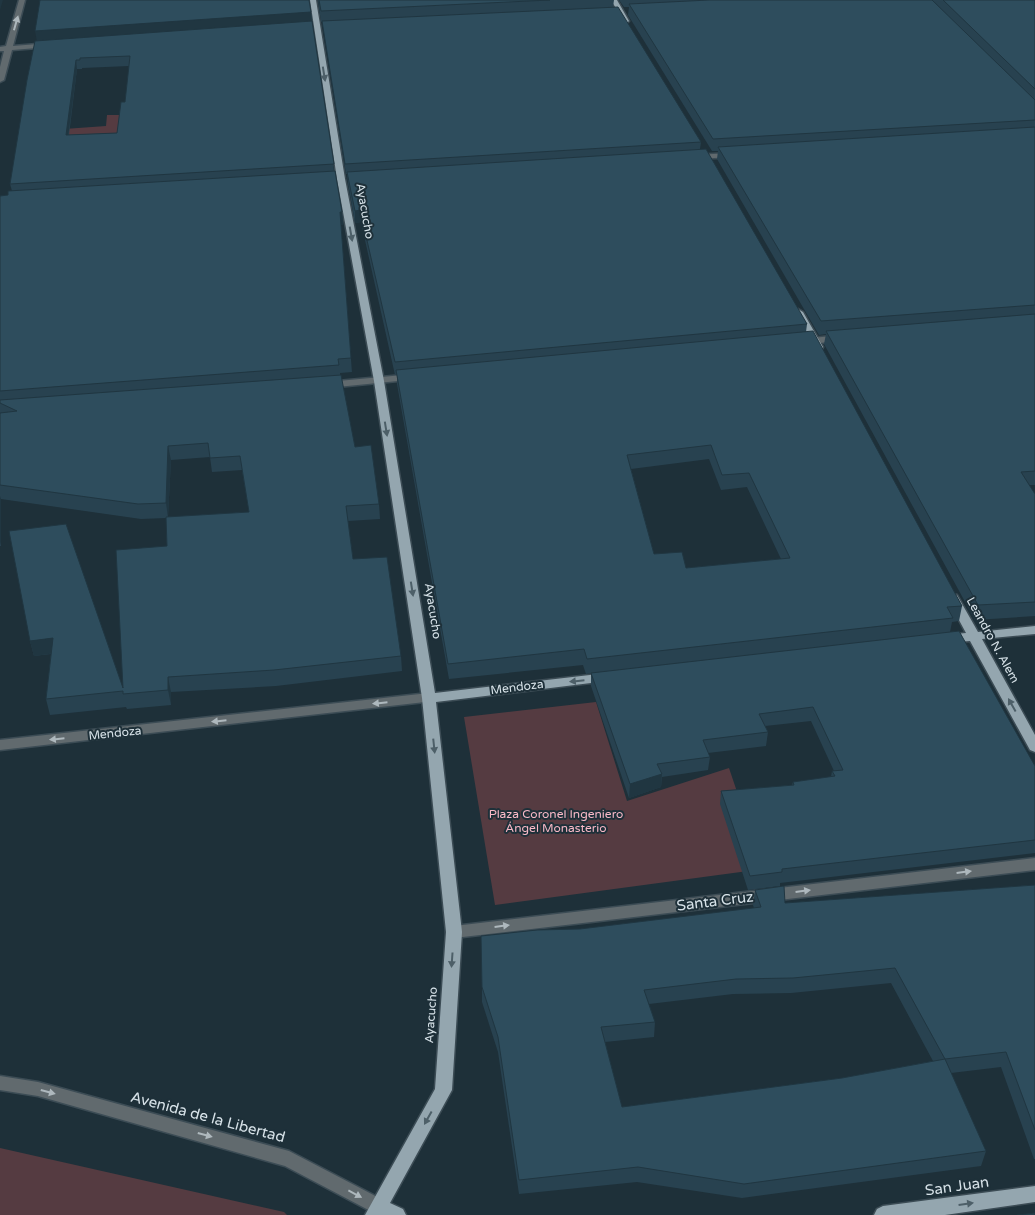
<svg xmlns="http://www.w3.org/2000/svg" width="1035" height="1215" font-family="'Varela Round',sans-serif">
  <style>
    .green { fill: #553b41 }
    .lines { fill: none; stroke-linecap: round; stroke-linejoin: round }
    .minor-casing { stroke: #3c4c55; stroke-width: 3 }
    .major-casing { stroke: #3c4c55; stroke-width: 3 }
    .minor { fill: #616a6e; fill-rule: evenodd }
    .major { fill: #94a6af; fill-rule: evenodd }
    .wall { fill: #284250; fill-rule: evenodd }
    .shaded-wall { fill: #203641 }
    .building { fill: #2e4d5d; stroke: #203641; fill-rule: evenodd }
    .oneway { fill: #aeb8bd }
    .oneway2 { fill: #4d5f68 }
    .labels { text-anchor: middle; stroke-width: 4; stroke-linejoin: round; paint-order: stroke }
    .street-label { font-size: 12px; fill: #d7e2e8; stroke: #1e3039 }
    .park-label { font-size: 12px; fill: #f9b9c7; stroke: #1e3039 }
    .near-street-label { font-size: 15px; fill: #d7e2e8; stroke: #1e3039 }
  </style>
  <rect width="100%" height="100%" fill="#1e3039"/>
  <g class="green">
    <path d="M 107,115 L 123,115 L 119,143 L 62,146 L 64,129 L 106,126 Z"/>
    <path d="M 596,702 L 627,801 L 729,768 L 763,869 L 495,905 L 464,717 Z"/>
    <path d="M 0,1148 L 284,1212 L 287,1215 L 0,1215 Z"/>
  </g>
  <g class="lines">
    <defs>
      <g id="minor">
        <path d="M 19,0 L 25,0 L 13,46 L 50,43 L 54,45 L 50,47 L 12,50 L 4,80 L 0,82 L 0,67 L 4,51 L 0,51 L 0,47 L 6,46 Z"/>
        <path d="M 733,153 L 737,155 L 736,157 L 693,159 L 689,157 L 693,155 Z"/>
        <path d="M 842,335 L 846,336 L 846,340 L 802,345 L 797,342 L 802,339 Z"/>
        <path d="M 414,374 L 419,377 L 418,379 L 327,388 L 322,385 L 327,382 Z"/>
        <path d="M 429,693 L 434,695 L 436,698 L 434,701 L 0,750 L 0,740 Z"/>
        <path d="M 1035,858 L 1035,870 L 454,938 L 448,936 L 446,932 L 448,928 L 454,926 Z"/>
        <path d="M 0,1076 L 38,1082 L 289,1151 L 385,1201 L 388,1207 L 385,1213 L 378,1215 L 285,1166 L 38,1096 L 0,1090 Z"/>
      </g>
      <g id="major">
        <path d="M 310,0 L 316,0 L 345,179 L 384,381 L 435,693 L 607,673 L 612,674 L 614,677 L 612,680 L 607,681 L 436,702 L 462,932 L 452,1090 L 390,1203 L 403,1209 L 406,1215 L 365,1215 L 435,1089 L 446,932 L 422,698 L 374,381 L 337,179 Z"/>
        <path d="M 611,0 L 617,0 L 629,21 L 628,22 L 624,22 Z"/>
        <path d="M 798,309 L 803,312 L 823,347 L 822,349 L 814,349 L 813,347 L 793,312 Z"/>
        <path d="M 953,594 L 957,595 L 978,632 L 1035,626 L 1035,634 L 982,639 L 1035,735 L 1035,752 L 1030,750 L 970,641 L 945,643 L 939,639 L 945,635 L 966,633 L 947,598 Z"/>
        <path d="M 1035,1186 L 1035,1202 L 945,1215 L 874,1215 L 877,1209 L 883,1206 Z"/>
      </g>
    </defs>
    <use href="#minor" class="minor-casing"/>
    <use href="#major" class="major-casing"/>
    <use href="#minor" class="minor"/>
    <use href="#major" class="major"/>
  </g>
  <g class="wall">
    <path d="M 318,0 L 614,0 L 613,7 L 701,142 L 700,149 L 807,324 L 806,332 L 962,606 L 959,621 L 952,622 L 950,632 L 1035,766 L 1035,853 L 780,883 L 780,886 L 748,890 L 720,804 L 721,791 L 792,785 L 793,782 L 831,777 L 832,771 L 834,771 L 811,721 L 765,726 L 768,732 L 766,746 L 708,753 L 710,757 L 708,770 L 662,777 L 661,787 L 629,798 L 591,686 L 591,673 L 586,674 L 583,665 L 449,679 L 397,384 L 397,374 L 395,375 L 361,222 L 355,223 L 348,183 L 347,174 L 346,174 L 322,22 L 321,22 ZM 709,459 L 721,490 L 747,487 L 781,559 L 686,568 L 654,554 L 631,469 Z"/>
    <path d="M 619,0 L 1035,0 L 1035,485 L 1029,485 L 1035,494 L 1035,616 L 975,620 L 824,344 L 826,334 L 819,335 L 717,159 L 718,151 L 712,151 L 628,15 L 629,7 L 624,7 Z"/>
    <path d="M 311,12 L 334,171 L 342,212 L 343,225 L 341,225 L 352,372 L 340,373 L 340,375 L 355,447 L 379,504 L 380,519 L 348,521 L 353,559 L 401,656 L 402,671 L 276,686 L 171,692 L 171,705 L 127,709 L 126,707 L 50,715 L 46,699 L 51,654 L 34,656 L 30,641 L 123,688 L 167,546 L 166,518 L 141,519 L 1,499 L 1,546 L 0,546 L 0,196 L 8,195 L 12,191 L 10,184 L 35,41 ZM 129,66 L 125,102 L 117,133 L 69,135 L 77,69 L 82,69 L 82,68 ZM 210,457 L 212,472 L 242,470 L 249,512 L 168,517 L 171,460 Z"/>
    <path d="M 1035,885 L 1035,1159 L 1034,1159 L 1001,1067 L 951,1073 L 986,1151 L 981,1166 L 742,1198 L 637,1182 L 519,1194 L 498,1052 L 482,1002 L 482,987 L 580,929 L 754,908 L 753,905 L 755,890 L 785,903 ZM 891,983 L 933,1061 L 842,1078 L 622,1107 L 605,1042 L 654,1037 L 655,1022 L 649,1004 L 733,994 L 791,993 Z"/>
  </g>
  <g class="shaded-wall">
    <path d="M 0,0 L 3,0 L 0,10 Z"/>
    <path d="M 311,12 L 312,23 L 37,42 L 35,31 Z"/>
    <path d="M 76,60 L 77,69 L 67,145 L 66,135 Z"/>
    <path d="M 360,210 L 361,222 L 355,223 L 355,211 Z"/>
    <path d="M 340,212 L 342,212 L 343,225 L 341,225 L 352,372 Z"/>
    <path d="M 168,446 L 171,460 L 168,518 L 166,503 Z"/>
    <path d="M 0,496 L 1,499 L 1,546 L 0,542 Z"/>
    <path d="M 53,638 L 56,653 L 34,656 L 30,641 Z"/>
    <path d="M 168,677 L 171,692 L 171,705 L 168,690 Z"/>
    <path d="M 662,774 L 661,787 L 629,798 L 630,784 Z"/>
  </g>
  <g class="building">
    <path d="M 40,0 L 309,0 L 311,12 L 35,31 Z"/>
    <path d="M 319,0 L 550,0 L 321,11 Z"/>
    <path d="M 709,0 L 932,0 L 1035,100 L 1035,120 L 713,139 L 629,4 Z"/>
    <path d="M 943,0 L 1035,0 L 1035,89 Z"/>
    <path d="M 618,7 L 701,142 L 345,164 L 322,21 Z"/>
    <path d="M 312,21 L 334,164 L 10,184 L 27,80 L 35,41 ZM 130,56 L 125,102 L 121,102 L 117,133 L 66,135 L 76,60 L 80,60 L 80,58 Z"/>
    <path d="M 1035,127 L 1035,305 L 821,321 L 718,147 Z"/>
    <path d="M 706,149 L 807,324 L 395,362 L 360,210 L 355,211 L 347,172 Z"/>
    <path d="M 335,171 L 342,212 L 340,212 L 351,358 L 338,359 L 339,365 L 0,391 L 0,196 L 8,195 L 8,191 Z"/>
    <path d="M 1035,314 L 1035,471 L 1021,472 L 1035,494 L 1035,602 L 978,605 L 826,331 Z"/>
    <path d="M 813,331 L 962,606 L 947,607 L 953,618 L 587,659 L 584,649 L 448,664 L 396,370 ZM 711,445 L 722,475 L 749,473 L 790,558 L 686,568 L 682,552 L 654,554 L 627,455 Z"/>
    <path d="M 341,375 L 355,447 L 371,445 L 379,504 L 346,506 L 353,559 L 387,557 L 401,656 L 274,670 L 168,677 L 168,690 L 123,694 L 123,691 L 46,699 L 53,638 L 30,641 L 9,531 L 66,524 L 123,688 L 116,550 L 167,546 L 166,517 L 249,512 L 240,456 L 210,458 L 208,443 L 168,446 L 166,503 L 138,504 L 0,485 L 0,413 L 17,411 L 0,403 L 0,400 Z"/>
    <path d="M 959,631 L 1035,766 L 1035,840 L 782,869 L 782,872 L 750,876 L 721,791 L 794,785 L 793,782 L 835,776 L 832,771 L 843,770 L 813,707 L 759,714 L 768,732 L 703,740 L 710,757 L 657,764 L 662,774 L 630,784 L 591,673 Z"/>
    <path d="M 1035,885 L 1035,1130 L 1006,1052 L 945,1059 L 986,1151 L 744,1184 L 638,1167 L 519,1180 L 498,1037 L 482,987 L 481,936 L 537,930 L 580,929 L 761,907 L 755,890 L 784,886 L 785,903 ZM 895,968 L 945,1059 L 842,1078 L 622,1107 L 601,1027 L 655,1022 L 644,990 L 736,979 L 793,978 Z"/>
    <path d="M 1035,1213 L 1035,1215 L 1017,1215 Z"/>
  </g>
  <defs><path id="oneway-solid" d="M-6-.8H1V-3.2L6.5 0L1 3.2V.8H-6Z" transform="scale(1.25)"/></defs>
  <g class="oneway">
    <use href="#oneway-solid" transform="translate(16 23) rotate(-74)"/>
    <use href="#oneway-solid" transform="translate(380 703) rotate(174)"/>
    <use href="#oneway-solid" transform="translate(219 721) rotate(174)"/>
    <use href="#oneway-solid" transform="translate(57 739) rotate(174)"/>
    <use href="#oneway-solid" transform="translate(964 872) rotate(-7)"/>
    <use href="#oneway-solid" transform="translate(803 891) rotate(-7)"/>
    <use href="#oneway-solid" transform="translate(502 926) rotate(-7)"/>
    <use href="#oneway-solid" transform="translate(48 1092) rotate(15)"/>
    <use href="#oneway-solid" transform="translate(205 1135) rotate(15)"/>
    <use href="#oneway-solid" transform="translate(355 1194) rotate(28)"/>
  </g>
  <g class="oneway2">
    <use href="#oneway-solid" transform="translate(324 74) rotate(81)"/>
    <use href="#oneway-solid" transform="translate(351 234) rotate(80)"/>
    <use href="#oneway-solid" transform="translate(386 429) rotate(81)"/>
    <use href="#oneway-solid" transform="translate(412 589) rotate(81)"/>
    <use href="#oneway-solid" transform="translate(577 681) rotate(174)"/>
    <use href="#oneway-solid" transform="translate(1012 705) rotate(-119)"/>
    <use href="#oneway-solid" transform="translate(434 746) rotate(84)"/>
    <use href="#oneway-solid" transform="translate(452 960) rotate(94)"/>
    <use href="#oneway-solid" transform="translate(428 1118) rotate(119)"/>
    <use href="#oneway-solid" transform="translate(966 1204) rotate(-8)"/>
  </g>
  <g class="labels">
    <g class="street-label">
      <text transform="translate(365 211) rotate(80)" y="4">Ayacucho</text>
      <text transform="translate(433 611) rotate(81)" y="4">Ayacucho</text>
      <text transform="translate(993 640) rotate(61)" y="4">Leandro N. Alem</text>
      <text transform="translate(517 687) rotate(-7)" y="4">Mendoza</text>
      <text transform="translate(115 733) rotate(-6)" y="4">Mendoza</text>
      <text transform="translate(431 1015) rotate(-86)" y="4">Ayacucho</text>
    </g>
    <g class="park-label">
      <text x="556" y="818">Plaza Coronel Ingeniero<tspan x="556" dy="14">Ángel Monasterio</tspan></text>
    </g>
    <g class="near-street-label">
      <text transform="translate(715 901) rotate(-7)" y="5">Santa Cruz</text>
      <text transform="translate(208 1117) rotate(15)" y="5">Avenida de la Libertad</text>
      <text transform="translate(957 1186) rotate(-8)" y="5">San Juan</text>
    </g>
  </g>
</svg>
